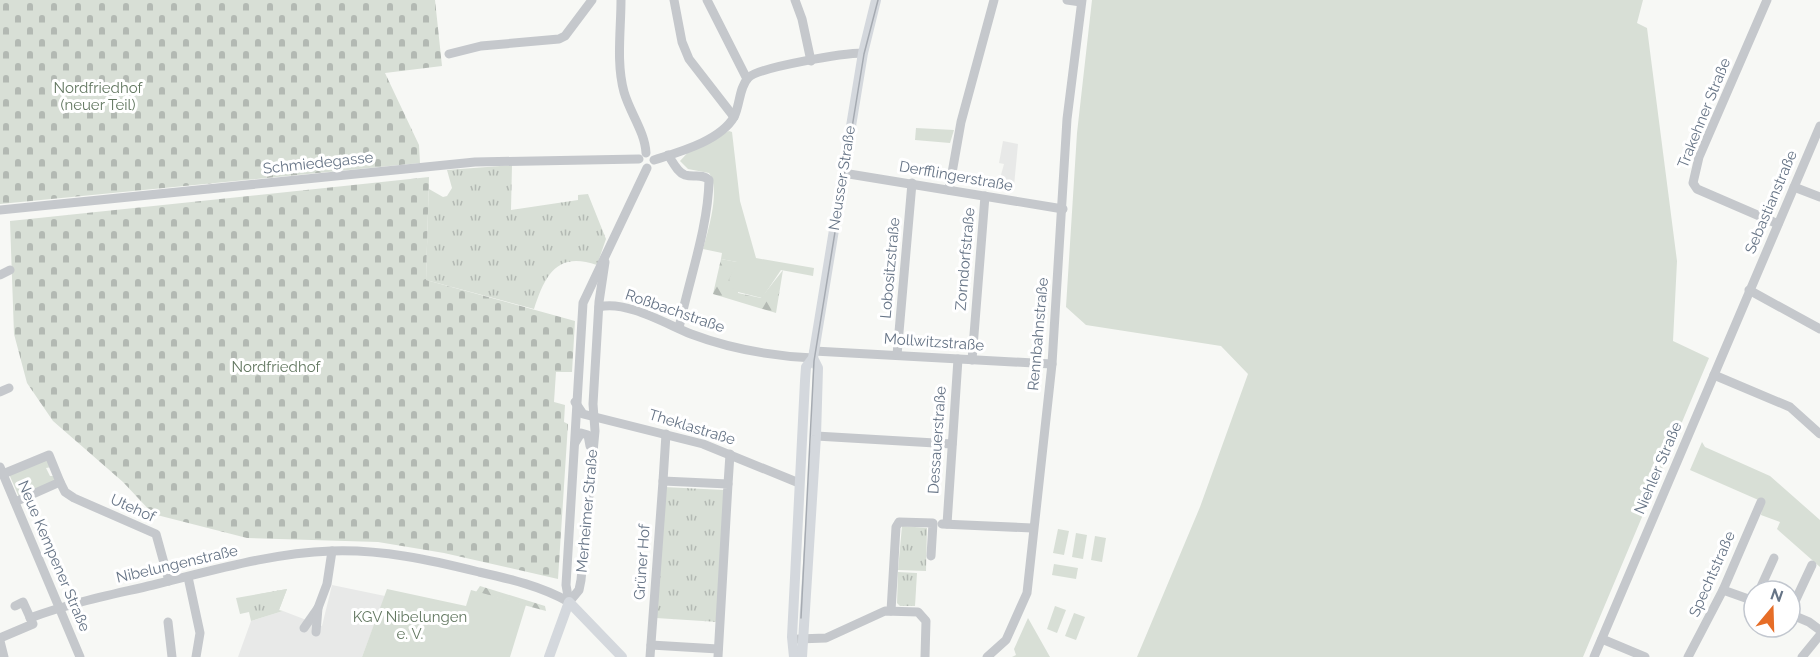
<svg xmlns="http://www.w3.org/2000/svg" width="1820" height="657" font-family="Raleway,sans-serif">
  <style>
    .built { fill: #e8e9e8 }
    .grass { fill: url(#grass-tufts) }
    .forest { fill: url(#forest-firs) }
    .cemetery { fill: url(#cemetery-stones) }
    .green { fill: #d8dfd6 }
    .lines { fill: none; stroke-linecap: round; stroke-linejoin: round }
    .minor { stroke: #c5c8cc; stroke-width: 9 }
    .major { stroke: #d4d8dd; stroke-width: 10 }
    .tram { stroke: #a5aab1; stroke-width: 1.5 }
    .labels { text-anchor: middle; stroke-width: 6; stroke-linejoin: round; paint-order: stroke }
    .park-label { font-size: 15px; fill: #637861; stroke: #fff }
    .street-label { font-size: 15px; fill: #667486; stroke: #fff }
  </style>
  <defs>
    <pattern id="grass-tufts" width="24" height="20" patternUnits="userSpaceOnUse" patternTransform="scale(1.5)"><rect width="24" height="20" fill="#d8dfd6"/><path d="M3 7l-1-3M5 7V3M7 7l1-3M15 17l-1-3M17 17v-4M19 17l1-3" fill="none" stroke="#b3b9b3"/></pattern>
    <pattern id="forest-firs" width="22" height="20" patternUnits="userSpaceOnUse" patternTransform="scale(1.5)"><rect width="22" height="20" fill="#d8dfd6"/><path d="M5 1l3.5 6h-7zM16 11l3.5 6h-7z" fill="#b3b9b3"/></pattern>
    <pattern id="cemetery-stones" width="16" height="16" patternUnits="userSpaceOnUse" patternTransform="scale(1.5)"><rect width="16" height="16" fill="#d8dfd6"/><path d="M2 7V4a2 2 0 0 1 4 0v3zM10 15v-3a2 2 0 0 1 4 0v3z" fill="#b3b9b3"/></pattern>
  </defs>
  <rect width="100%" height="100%" fill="#f7f8f5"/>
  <g class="built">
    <path d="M 1003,141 L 1018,144 L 1014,186 L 999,182 L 1004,164 L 999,163 Z"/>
    <path d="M 332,585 L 385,596 L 362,657 L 238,657 L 251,621 L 283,611 L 322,626 Z"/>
  </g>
  <g class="grass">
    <path d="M 512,165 L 511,210 L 578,200 L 578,195 L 588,194 L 606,239 L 597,265 C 557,251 545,275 534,309 L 426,280 L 429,177 L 429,189 L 443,197 L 447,196 L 452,188 L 447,170 Z"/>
    <path d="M 664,487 L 724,490 L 718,622 L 656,618 Z"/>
    <path d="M 902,526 L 927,528 L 926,571 L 898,570 Z"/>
    <path d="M 898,572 L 917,573 L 915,606 L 900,606 L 897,603 Z"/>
    <path d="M 287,589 L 279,610 L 283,611 L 251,621 L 249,612 L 240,614 L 236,598 Z"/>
  </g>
  <g class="forest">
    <path d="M 721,259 L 737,262 L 738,293 L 761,298 L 783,270 L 776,313 L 713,294 Z"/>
    <path d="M 480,586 L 545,606 L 546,611 L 476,592 Z"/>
  </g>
  <g class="cemetery">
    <path d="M 0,0 L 435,0 L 442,66 L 385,73 L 419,145 L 420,163 L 0,204 Z"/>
    <path d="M 429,177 L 426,280 L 575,321 L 572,372 L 556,372 L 554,402 L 565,405 L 564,422 L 568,424 L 558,579 L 444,553 L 378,542 L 247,538 L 153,514 L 123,482 L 53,421 L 27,383 L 14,334 L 10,221 Z"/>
  </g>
  <g class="green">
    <path d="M 1092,0 L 1643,0 L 1637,23 L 1647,28 L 1677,261 L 1673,341 L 1709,358 L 1583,657 L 1137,657 L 1200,507 L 1248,374 L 1221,346 L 1086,325 L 1066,307 L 1077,133 Z"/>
    <path d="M 916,128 L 954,130 L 950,143 L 915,140 Z"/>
    <path d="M 729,131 L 732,132 L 740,201 L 756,258 L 814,268 L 813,276 L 781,270 L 762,298 L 734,291 L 729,279 L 737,262 L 721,259 L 722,253 L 703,249 C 708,231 721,189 709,173 L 688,169 L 680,161 L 692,148 Z"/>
    <path d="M 1702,442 L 1705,447 L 1770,476 L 1820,520 L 1820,567 L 1777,529 L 1780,522 L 1761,515 L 1763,502 L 1690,470 Z"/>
    <path d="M 42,461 L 47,461 L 52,467 L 46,468 L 50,476 L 53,476 L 56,480 L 19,497 L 9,474 Z"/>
    <path d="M 1058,529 L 1069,531 L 1064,555 L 1053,553 Z"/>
    <path d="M 1076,533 L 1087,535 L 1083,559 L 1072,557 Z"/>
    <path d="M 1095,536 L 1106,538 L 1102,562 L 1091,560 Z"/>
    <path d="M 1054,564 L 1078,568 L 1076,579 L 1052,575 Z"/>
    <path d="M 287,589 L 279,610 L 263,601 L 260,594 Z"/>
    <path d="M 387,589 L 466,606 L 471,590 L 526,605 L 510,657 L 362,657 Z"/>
    <path d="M 1055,606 L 1066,610 L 1057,633 L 1047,629 Z"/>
    <path d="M 1074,613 L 1085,617 L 1076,640 L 1065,636 Z"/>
    <path d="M 1028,618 L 1050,657 L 1012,657 L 1016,655 L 1014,649 Z"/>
  </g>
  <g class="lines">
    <g class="minor">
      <path d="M 621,0 C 621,30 616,63 624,92 C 630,113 645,132 646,153"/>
      <path d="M 674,0 L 682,42 L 689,59 L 734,117"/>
      <path d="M 707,0 L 747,79"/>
      <path d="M 795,0 L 802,19 L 811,61"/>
      <path d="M 1067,0 L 1081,2"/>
      <path d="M 1767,0 L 1699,157 L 1693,183 L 1697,189 L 1778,224"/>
      <path d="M 449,54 L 481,46 L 559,39 L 565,36 L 592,0"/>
      <path d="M 668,155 C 673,162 677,172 685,175 C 694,178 702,173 709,180 C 708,229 689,279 679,328"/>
      <path d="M 654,160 C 679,152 720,141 734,117 C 740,105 739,88 748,78 C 758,67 845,53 863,53"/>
      <path d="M 843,173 L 1063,209"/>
      <path d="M 1794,187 L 1820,197"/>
      <path d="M 949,190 L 961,122 L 994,0"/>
      <path d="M 0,210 L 475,162 L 639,159"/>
      <path d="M 0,275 L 10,270"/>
      <path d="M 1749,290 L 1820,329"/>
      <path d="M 599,307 C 626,300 666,324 691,334 C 728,348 773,356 813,358"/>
      <path d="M 814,351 L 1052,364"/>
      <path d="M 897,355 L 912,183"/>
      <path d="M 972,360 L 985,196"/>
      <path d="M 1714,375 L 1790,407 L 1820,434"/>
      <path d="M 0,392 L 9,388"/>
      <path d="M 575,402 L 583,414 L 703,444 L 799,483"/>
      <path d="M 816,436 L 952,444"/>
      <path d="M 575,443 L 581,433 L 588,435 L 590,446"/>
      <path d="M 0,467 L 80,657"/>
      <path d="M 3,474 L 49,455 L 60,482 L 15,502"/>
      <path d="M 663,481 L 666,434"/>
      <path d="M 60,482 L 65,492 L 74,498 L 156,534 L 169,581"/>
      <path d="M 728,484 L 730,454"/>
      <path d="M 942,524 L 1032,528"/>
      <path d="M 947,524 L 958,359"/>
      <path d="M 188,577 L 200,633 L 196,657"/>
      <path d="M 1723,590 L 1754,601"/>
      <path d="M 1759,591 L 1774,558"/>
      <path d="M 569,602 L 566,585 L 583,303 L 647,168"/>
      <path d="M 569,602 L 579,590 L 581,580 L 595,431 L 593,404 L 599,302 L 605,262"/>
      <path d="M 891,611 L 896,527 L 899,522 L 933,523 L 931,556"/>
      <path d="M 1790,612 L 1812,565"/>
      <path d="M 1790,614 L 1809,622 L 1820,630"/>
      <path d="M 30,618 C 70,603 111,595 153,585 C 211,571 271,553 331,551 C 380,549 431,560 479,572 C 510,579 541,586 569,602"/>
      <path d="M 168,622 L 172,657"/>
      <path d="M 304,628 L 318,608"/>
      <path d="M 316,632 L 318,608 L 327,584 L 332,551"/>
      <path d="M 0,638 L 33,624 L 23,602 L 15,606"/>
      <path d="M 798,639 L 826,638 L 885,611 L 918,612 L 926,621 L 925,657"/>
      <path d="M 1602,639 L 1645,657"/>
      <path d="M 0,641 L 4,657"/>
      <path d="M 651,645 L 718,649"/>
      <path d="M 650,657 L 663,481 L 728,484 L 718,657"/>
      <path d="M 987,657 L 1006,640 L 1027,593 L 1052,364 L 1067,119 L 1082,0"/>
      <path d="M 1594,657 L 1820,126"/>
      <path d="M 1688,657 L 1723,590 L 1761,502"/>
      <path d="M 1802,657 L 1820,635"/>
    </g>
    <g class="major">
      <path d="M 549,657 L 569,602 L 622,657"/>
      <path d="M 794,657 L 792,637 L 805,381 L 806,367 L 813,358 L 863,53 L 876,0"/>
      <path d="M 802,657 L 816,436 L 818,368 L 813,358"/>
    </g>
    <path class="tram" d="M 801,618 L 814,361 L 864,54 L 878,0"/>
  </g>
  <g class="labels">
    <g class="park-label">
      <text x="98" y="93">Nordfriedhof<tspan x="98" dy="17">(neuer Teil)</tspan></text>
      <text x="276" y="372">Nordfriedhof</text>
      <text x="410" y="622">KGV Nibelungen<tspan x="410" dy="17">e. V.</tspan></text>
    </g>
    <g class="street-label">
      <text transform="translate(1704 113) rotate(-68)" y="5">Trakehner Straße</text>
      <text transform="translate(318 163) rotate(-6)" y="5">Schmiedegasse</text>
      <text transform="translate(956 176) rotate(10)" y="5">Derfflingerstraße</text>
      <text transform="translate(842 178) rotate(-81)" y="5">Neusser Straße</text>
      <text transform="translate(1771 202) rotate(-67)" y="5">Sebastianstraße</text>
      <text transform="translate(965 259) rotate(-85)" y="5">Zorndorfstraße</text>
      <text transform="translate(890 268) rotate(-85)" y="5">Lobositzstraße</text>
      <text transform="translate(675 311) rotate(19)" y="5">Roßbachstraße</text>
      <text transform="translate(1038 334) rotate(-85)" y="5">Rennbahnstraße</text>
      <text transform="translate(934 342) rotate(4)" y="5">Mollwitzstraße</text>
      <text transform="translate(692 427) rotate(17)" y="5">Theklastraße</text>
      <text transform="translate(937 440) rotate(-86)" y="5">Dessauerstraße</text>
      <text transform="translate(1658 468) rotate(-67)" y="5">Niehler Straße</text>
      <text transform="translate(133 508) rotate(24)" y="5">Utehof</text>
      <text transform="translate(587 511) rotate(-85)" y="5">Merheimer Straße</text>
      <text transform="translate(54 556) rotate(67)" y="5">Neue Kempener Straße</text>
      <text transform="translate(642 562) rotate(-86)" y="5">Grüner Hof</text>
      <text transform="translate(177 564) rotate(-13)" y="5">Nibelungenstraße</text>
      <text transform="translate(1712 574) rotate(-66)" y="5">Spechtstraße</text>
    </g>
  </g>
  <g transform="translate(1772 609) rotate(19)"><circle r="28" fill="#ffffff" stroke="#c2c7cf" stroke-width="1.5"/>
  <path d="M0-4.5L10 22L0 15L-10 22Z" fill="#e66d27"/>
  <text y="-9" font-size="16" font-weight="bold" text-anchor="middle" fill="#667486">N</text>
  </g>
</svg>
